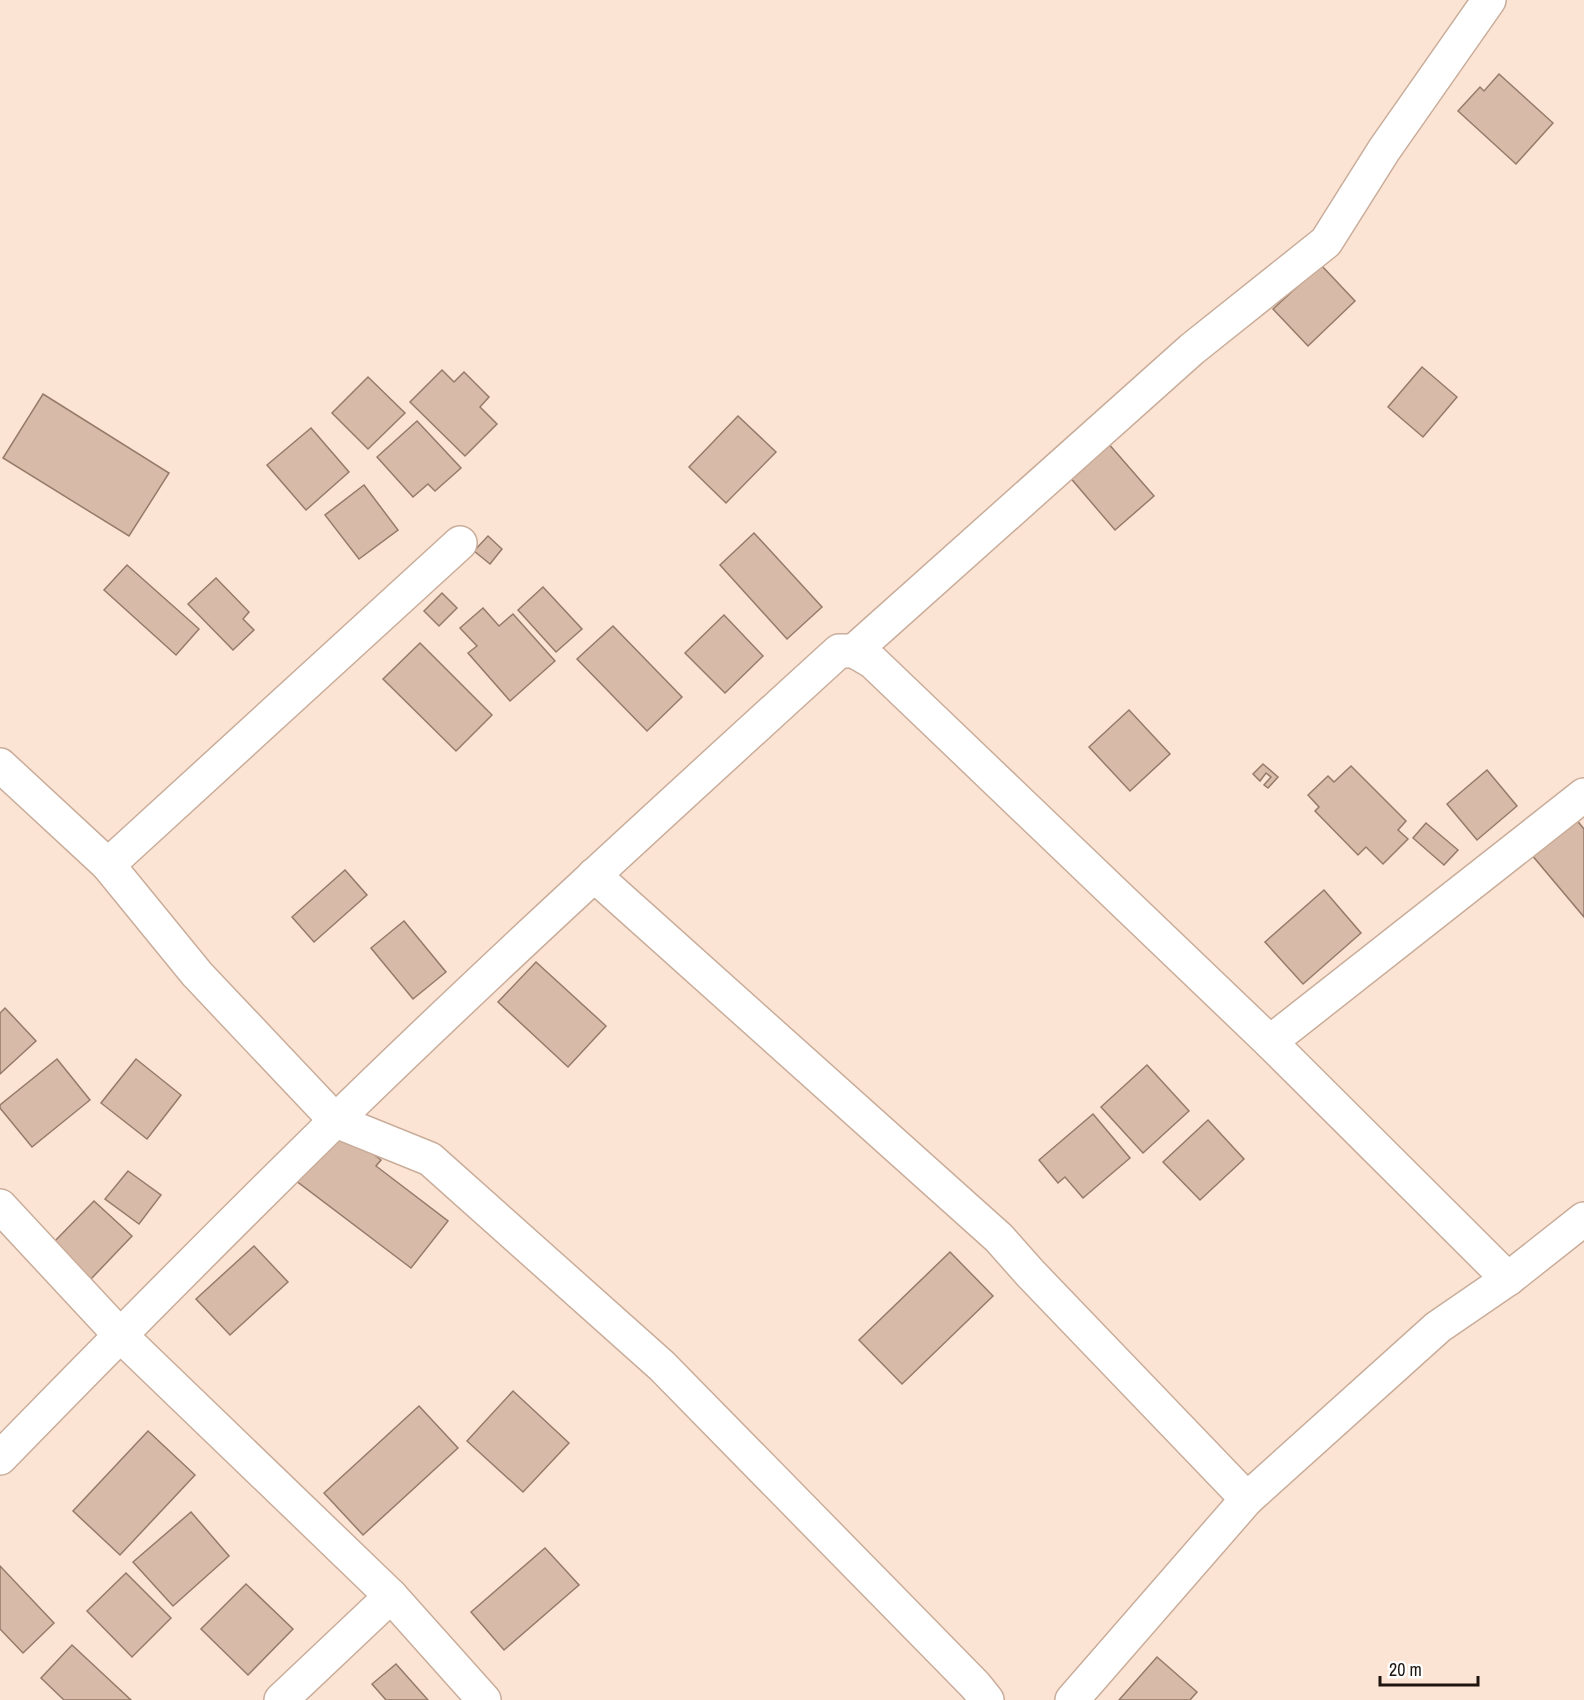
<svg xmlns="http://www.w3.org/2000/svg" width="1584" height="1700" font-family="'Archivo Narrow',sans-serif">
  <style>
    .building { fill: #d7bba8; stroke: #967b6a; stroke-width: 1.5 }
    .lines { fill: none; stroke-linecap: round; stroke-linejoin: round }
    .minor-casing { stroke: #c9ad9a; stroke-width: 36 }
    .minor { stroke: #fff; stroke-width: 33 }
  </style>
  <rect width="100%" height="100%" fill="#fce4d5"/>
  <g class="building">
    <path d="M 1499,74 L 1553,123 L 1516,164 L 1458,111 L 1480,87 L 1484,91 Z"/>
    <path d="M 1321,265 L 1355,301 L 1308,346 L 1273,309 Z"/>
    <path d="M 1422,367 L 1457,397 L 1423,437 L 1388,407 Z"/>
    <path d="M 442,370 L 454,382 L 464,372 L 489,397 L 480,407 L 497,424 L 465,456 L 410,402 Z"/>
    <path d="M 368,377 L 405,413 L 368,449 L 332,413 Z"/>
    <path d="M 43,394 L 169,473 L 129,536 L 3,458 Z"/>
    <path d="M 738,416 L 776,452 L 726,503 L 689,467 Z"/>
    <path d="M 417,421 L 461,468 L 435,491 L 428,484 L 413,497 L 377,457 Z"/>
    <path d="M 311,428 L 349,472 L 306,510 L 267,465 Z"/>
    <path d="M 1107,442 L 1154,496 L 1115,530 L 1068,475 Z"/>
    <path d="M 364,485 L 398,530 L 359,559 L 325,515 Z"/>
    <path d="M 754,533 L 822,607 L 787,639 L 720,565 Z"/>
    <path d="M 488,536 L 502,549 L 490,564 L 474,551 Z"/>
    <path d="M 127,565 L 199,629 L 176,655 L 104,590 Z"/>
    <path d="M 216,578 L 249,612 L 243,619 L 254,630 L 233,650 L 188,604 Z"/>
    <path d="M 543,587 L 582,629 L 556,652 L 518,610 Z"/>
    <path d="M 442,593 L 457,608 L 439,626 L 424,611 Z"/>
    <path d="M 483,608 L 499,626 L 513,614 L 555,661 L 510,701 L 468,653 L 477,646 L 460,628 Z"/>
    <path d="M 724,615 L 763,656 L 725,693 L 685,653 Z"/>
    <path d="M 613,626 L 682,697 L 647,731 L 577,659 Z"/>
    <path d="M 420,643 L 492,715 L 456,751 L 383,679 Z"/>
    <path d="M 1129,710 L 1170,754 L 1130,791 L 1089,747 Z"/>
    <path d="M 1263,764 L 1278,777 L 1268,788 L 1264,785 L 1271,777 L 1266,773 L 1260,781 L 1253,774 Z"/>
    <path d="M 1351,766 L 1406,821 L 1398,830 L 1408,839 L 1383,864 L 1366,847 L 1358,855 L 1315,811 L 1319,807 L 1308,795 L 1328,776 L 1334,782 Z"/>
    <path d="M 1487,770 L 1517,806 L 1477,840 L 1447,804 Z"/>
    <path d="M 1575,818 L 1584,829 L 1584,917 L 1531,854 Z"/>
    <path d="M 1426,823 L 1458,850 L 1444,865 L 1413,838 Z"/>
    <path d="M 345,870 L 367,895 L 314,942 L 292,917 Z"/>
    <path d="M 1324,890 L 1361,933 L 1303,984 L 1265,942 Z"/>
    <path d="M 404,921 L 446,972 L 413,999 L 371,948 Z"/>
    <path d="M 536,962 L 606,1026 L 568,1067 L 498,1002 Z"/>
    <path d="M 5,1008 L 36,1041 L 0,1074 L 0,1013 Z"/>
    <path d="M 57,1059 L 90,1100 L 32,1147 L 0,1108 L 0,1105 Z"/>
    <path d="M 136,1059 L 181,1095 L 147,1139 L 101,1103 Z"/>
    <path d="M 1147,1065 L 1189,1111 L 1143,1153 L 1101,1107 Z"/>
    <path d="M 1093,1114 L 1130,1158 L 1083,1198 L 1065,1177 L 1058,1183 L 1039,1160 Z"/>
    <path d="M 1208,1120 L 1244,1159 L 1200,1200 L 1163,1162 Z"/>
    <path d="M 336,1126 L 381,1160 L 376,1166 L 448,1221 L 411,1268 L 295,1180 Z"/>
    <path d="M 128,1171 L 161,1195 L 139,1224 L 105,1199 Z"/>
    <path d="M 94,1201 L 132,1236 L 91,1279 L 53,1243 Z"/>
    <path d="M 254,1246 L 288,1282 L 230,1335 L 196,1299 Z"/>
    <path d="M 950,1252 L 993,1296 L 902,1384 L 859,1340 Z"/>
    <path d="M 513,1391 L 569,1443 L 523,1492 L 467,1441 Z"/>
    <path d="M 419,1406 L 458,1448 L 363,1535 L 324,1493 Z"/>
    <path d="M 148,1431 L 195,1475 L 120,1555 L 73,1511 Z"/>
    <path d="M 191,1512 L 229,1556 L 173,1606 L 133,1562 Z"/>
    <path d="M 545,1548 L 579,1585 L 504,1650 L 471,1612 Z"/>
    <path d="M 0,1566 L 54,1623 L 23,1653 L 0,1629 Z"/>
    <path d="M 126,1573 L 171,1618 L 132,1657 L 87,1611 Z"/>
    <path d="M 246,1584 L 293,1629 L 248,1675 L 201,1629 Z"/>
    <path d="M 72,1645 L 131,1700 L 64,1700 L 41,1678 Z"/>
    <path d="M 1157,1657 L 1197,1692 L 1190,1700 L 1119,1700 Z"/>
    <path d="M 396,1664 L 428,1700 L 386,1700 L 372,1684 Z"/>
  </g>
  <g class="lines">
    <defs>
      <g id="minor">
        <path d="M 854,651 L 1192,349 L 1326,242 L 1384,150 L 1489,0"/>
        <path d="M 0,765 L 108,865 L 197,974 L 336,1121 L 430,1159 L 662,1366 L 975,1685 L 987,1700"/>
        <path d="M 108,865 L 460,543"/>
        <path d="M 594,875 L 999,1238 L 1030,1273 L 1247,1499"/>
        <path d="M 1270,1042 L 1584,795"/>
        <path d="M 0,1206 L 120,1335 L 391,1596 L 484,1700"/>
        <path d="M 0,1458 C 110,1345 221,1233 334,1122 C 499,961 669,806 839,651 L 854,651 L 873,662 L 1270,1042 L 1508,1279"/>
        <path d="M 281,1700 L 391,1596"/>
        <path d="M 1072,1700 L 1247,1499 L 1438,1327 L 1508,1279 L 1584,1219"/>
      </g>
    </defs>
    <use href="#minor" class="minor-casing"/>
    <use href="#minor" class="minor"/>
  </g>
  <path d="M1380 1676v9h98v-9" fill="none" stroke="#1f150e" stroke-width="3"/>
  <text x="1389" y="1676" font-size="18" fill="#1f150e" stroke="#ffffff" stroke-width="4.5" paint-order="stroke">20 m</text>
</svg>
